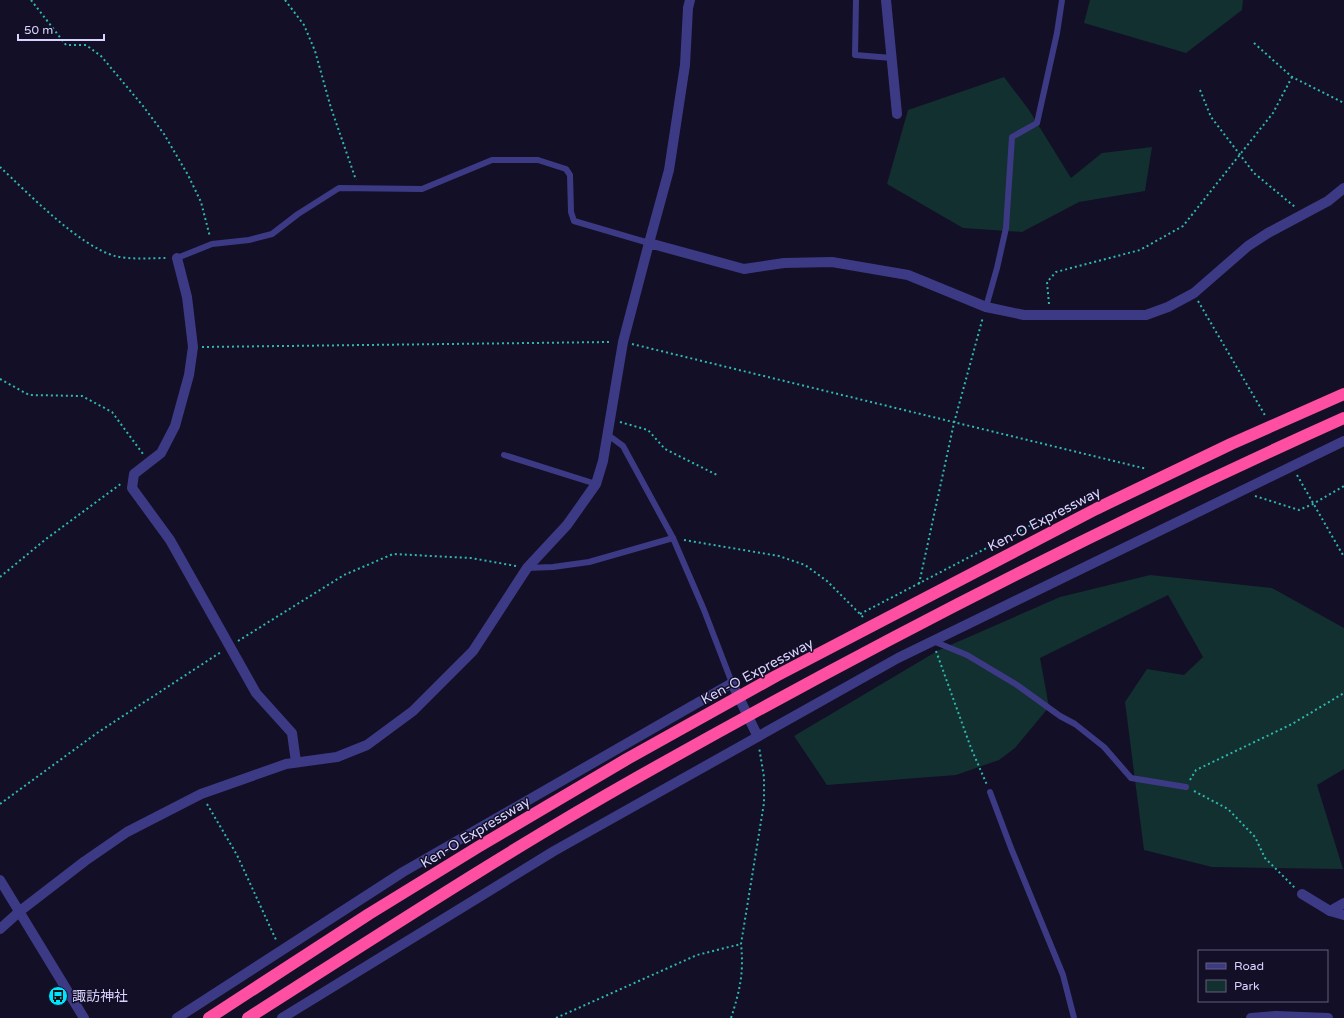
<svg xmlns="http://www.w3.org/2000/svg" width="1344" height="1018" font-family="'Varela Round','Noto Sans JP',sans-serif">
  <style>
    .green { fill: #12302f }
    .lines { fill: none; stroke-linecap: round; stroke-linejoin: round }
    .path { stroke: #2fb8b0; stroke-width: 2; stroke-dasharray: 2 3; stroke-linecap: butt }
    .service { stroke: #3d3a85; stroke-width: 6 }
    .minor { stroke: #3d3a85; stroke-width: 10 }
    .tertiary { stroke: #3d3a85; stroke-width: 10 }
    .motorway-bridge { stroke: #ff4fa3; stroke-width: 12 }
    .labels { text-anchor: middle; stroke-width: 3; stroke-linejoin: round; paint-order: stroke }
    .street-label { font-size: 14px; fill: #d9d4ff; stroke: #130f26 }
    .poi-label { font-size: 14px; fill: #d9d4ff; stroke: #130f26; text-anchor: start }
  </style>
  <rect width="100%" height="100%" fill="#130f26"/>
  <g class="green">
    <path d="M 1090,0 L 1243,0 L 1242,10 L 1186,53 L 1084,23 Z"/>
    <path d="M 1004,77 L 1029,110 L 1071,178 L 1102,153 L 1152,147 L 1145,191 L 1079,202 L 1022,232 L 963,228 L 887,184 L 908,110 Z"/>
    <path d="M 1150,575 L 1272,588 L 1344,628 L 1344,769 L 1317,785 L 1343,869 L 1212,867 L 1144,850 L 1125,702 L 1147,669 L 1184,675 L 1203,657 L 1168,595 L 1040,658 L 1049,707 L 1015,748 L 999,760 L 956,775 L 827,785 L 794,736 L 939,650 L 1060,597 Z"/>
  </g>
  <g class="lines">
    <g class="path">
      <path d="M 31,0 L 66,45 L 86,45 L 101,56 L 143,106 L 164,134 L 188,175 L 201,202 L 210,237"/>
      <path d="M 285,0 L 304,25 L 315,51 L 331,108 L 356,180"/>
      <path d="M 1254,43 L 1292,77 L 1344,103"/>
      <path d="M 1200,90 L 1211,117 L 1254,173 L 1295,207"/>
      <path d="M 0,167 C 28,193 79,246 115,256 C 131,260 151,258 167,258"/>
      <path d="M 1198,301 L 1266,417"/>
      <path d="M 1049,304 L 1047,282 L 1056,272 L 1140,250 L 1183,226 L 1273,113 L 1292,77"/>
      <path d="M 632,344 L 1147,469"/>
      <path d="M 202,347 L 612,342"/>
      <path d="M 0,379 L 29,395 L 82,396 L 112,412 L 143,454"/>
      <path d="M 620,422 L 648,430 L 665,449 L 717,475"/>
      <path d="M 1297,475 L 1344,557"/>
      <path d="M 1255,496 L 1299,510 L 1313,504 L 1344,486"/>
      <path d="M 684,540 L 779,556 L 805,565 L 827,581 L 864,618"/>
      <path d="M 0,577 L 46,539 L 122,483"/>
      <path d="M 919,584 L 954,423 L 983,317"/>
      <path d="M 860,614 L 1056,512"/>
      <path d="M 238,641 L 344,575 L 393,554 L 471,558 L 516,566"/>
      <path d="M 936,651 L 971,748 L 987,785"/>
      <path d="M 1190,780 L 1196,770 L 1292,724 L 1344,693"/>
      <path d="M 1194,791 L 1228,809 L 1255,837 L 1265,858 L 1295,888"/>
      <path d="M 0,804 L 97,733 L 221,652"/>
      <path d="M 207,804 L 237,855 L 277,942"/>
      <path d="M 556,1018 L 697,955 L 741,944"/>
      <path d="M 731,1018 C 740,990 744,973 741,944 L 764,803 L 764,777 L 759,747"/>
    </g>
    <g class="service">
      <path d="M 856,0 L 855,55 L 892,58"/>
      <path d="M 177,258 L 212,244 L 249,240 L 272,234 L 298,214 L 339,188 L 422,189 L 492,160 L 538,160 L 566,169 L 570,175 L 571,212 L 574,221 L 649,243"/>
      <path d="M 986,307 L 997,268 L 1006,228 L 1012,137 L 1037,123 L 1057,33 L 1062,0"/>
      <path d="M 608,435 L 623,446 L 673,538 L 704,610 L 732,683"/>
      <path d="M 504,455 L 596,484"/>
      <path d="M 527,568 L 553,567 L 589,562 L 673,538"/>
      <path d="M 933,641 L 967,655 L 1017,685 L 1060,716 L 1075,724 L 1104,747 L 1131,778 L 1186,787"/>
      <path d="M 990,792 L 1011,848 L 1063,975 L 1074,1018"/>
    </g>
    <g class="minor">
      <path d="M 886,0 L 897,114"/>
      <path d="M 649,243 L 669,170 L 685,65 L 688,8 L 690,0"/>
      <path d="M 177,258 L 187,297 L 193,347 L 189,375 L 175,426 L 161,453 L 134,474 L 132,488 L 170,540 L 256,693 L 292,733 L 296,762"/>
      <path d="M 1302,894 L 1330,911 L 1344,915"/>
      <path d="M 1330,911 L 1344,903"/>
      <path d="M 177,1018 L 403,872 L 732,683 L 757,735"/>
      <path d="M 282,1018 L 554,851 L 898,658 L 1344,441"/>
      <path d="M 1251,1018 L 1276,1016 L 1328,1018"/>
    </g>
    <g class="tertiary">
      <path d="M 0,880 L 84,1018"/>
      <path d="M 0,929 L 20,911 L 85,861 L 127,832 L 201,794 L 286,764 L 337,757 L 367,745 L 413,711 L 473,651 L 527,568 L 567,525 L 596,484 L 603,461 L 623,342 L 649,243 L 744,269 L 784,263 L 832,262 L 908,275 L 986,307 L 1024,315 L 1146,315 L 1168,307 L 1194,293 L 1248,246 L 1268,233 L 1328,201 L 1344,188"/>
    </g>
    <g class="motorway-bridge">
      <path d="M 209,1018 L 369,914 L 478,847 L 627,759 L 776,676 L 1096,509 L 1231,444 L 1344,394"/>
      <path d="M 248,1018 C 377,936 505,852 638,777 C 868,647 1103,526 1344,418"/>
    </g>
  </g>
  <defs>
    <symbol id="bus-disc" viewBox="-11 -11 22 22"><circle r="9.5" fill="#00e5ff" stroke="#130f26"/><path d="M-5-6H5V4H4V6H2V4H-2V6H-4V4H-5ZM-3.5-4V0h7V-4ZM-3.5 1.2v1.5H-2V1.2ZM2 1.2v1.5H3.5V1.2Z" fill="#111"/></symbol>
  </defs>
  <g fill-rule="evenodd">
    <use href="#bus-disc" x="47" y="985" width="22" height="22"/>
  </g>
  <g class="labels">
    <g class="street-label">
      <text transform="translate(1044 519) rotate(-27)" y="5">Ken-O Expressway</text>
      <text transform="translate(757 671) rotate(-28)" y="5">Ken-O Expressway</text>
      <text transform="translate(475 832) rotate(-31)" y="5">Ken-O Expressway</text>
    </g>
    <g class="poi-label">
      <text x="72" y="1001">諏訪神社</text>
    </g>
  </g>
  <rect x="1198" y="950" width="130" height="52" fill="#130f26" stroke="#625e7d"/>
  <rect x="1206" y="963" width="20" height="6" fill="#3d3a85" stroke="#625e7d"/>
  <text x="1234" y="970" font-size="12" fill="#d9d4ff">Road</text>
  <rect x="1206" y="980" width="20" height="12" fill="#12302f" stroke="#625e7d"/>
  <text x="1234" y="990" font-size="12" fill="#d9d4ff">Park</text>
  <path d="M18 34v6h86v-6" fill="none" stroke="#d9d4ff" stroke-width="2"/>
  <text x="24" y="34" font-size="12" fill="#d9d4ff" stroke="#130f26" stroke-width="3" paint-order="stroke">50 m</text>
</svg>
